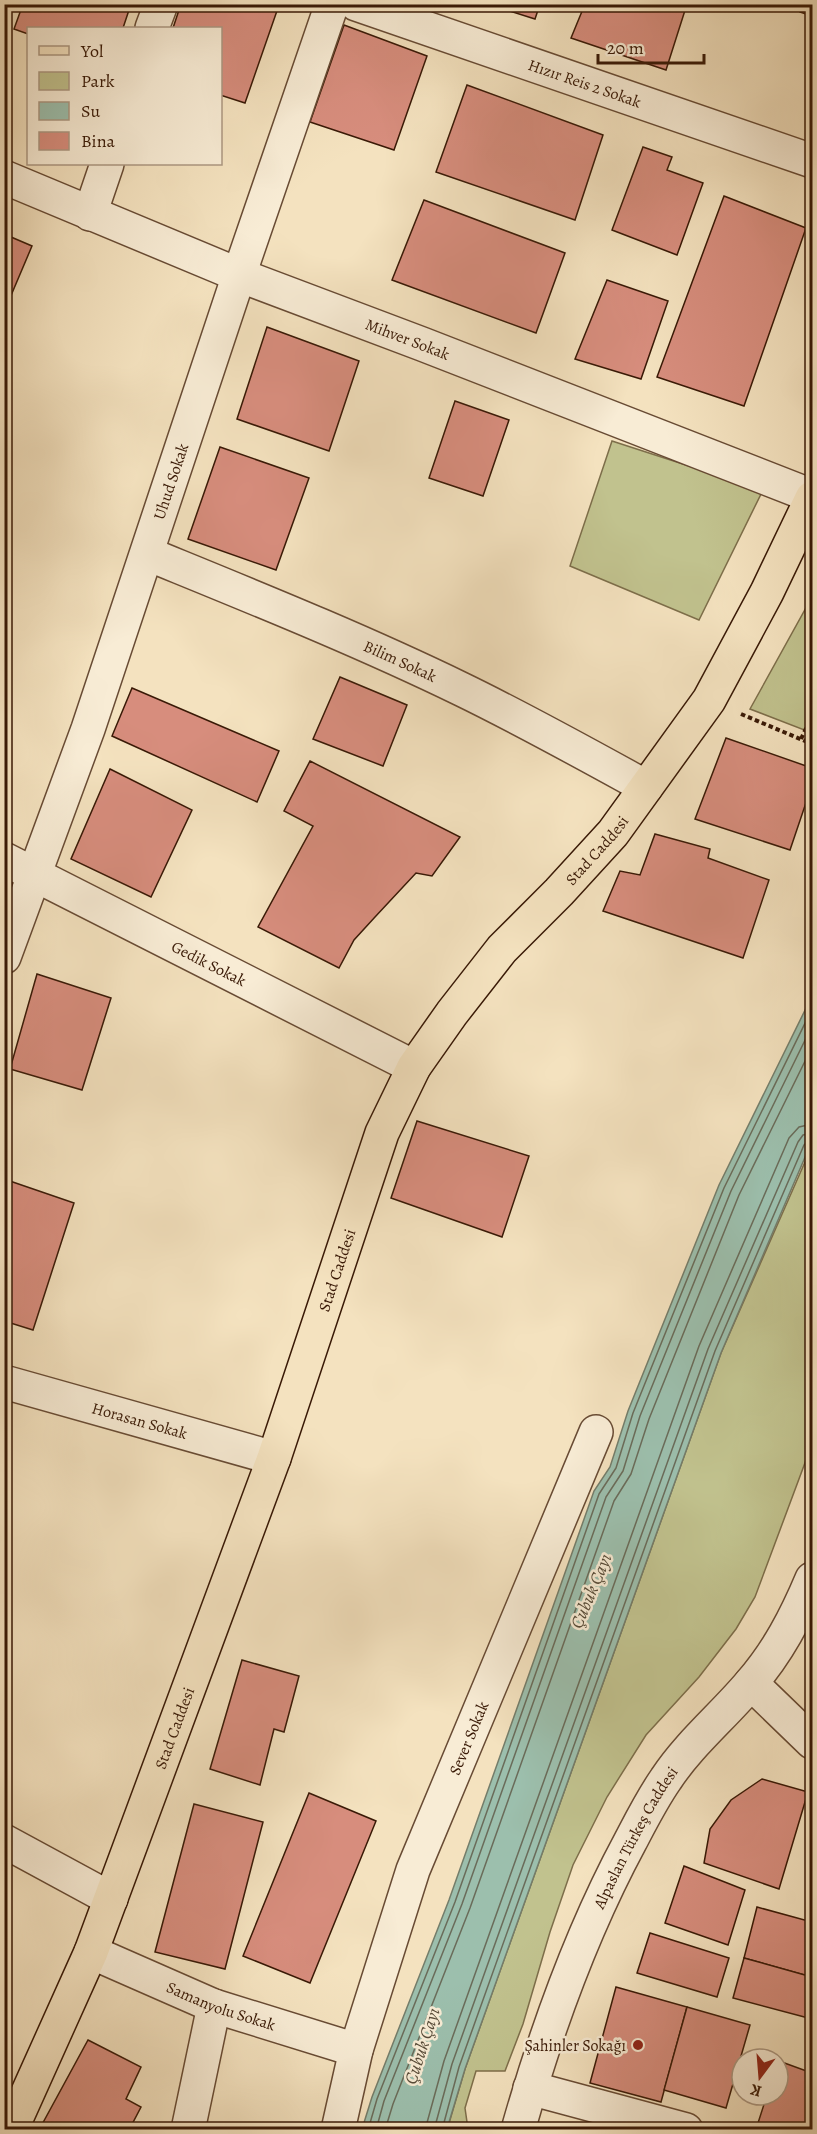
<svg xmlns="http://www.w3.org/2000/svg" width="817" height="2134" font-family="Alegreya,serif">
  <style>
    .green { fill: #c1c28e; stroke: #7d6e4a; stroke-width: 1.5 }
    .water { fill: #9cbfad; stroke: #747d6a; stroke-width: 1.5 }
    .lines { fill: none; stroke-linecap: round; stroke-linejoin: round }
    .shore { stroke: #6a6c5a; stroke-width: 1.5 }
    .building { fill: #d78d7d; stroke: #391906; stroke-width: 1.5 }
    .minor-casing { stroke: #684b34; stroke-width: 36 }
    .major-casing { stroke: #391906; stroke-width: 36 }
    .path { stroke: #391906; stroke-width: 4; stroke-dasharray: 4.5 3; stroke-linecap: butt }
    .minor { stroke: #f8ecd5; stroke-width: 33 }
    .major { stroke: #f4e2bf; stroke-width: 33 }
    .poi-dot { fill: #8f2418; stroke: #f8ecd5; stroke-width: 2 }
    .labels { text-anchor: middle; stroke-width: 5; stroke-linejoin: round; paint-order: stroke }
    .street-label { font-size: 16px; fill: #391906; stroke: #f8ecd5 }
    .poi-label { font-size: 16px; fill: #391906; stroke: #f8ecd5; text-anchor: end }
    .water-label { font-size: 18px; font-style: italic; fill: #574b38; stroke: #f8ecd5 }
  </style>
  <rect width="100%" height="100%" fill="#f4e2bf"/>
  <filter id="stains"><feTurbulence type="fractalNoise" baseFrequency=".00333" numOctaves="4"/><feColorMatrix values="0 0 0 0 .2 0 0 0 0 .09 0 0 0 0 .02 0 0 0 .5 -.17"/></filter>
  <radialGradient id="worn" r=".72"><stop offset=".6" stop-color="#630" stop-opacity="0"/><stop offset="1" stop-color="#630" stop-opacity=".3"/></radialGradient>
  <g class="green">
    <path d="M 612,441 L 763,490 L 699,620 L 570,566 Z"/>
    <path d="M 812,597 L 812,733 L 750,709 Z"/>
    <path d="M 812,1146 L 812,1444 L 755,1597 L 736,1629 L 699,1677 L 646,1735 L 607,1797 L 573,1865 L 550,1932 L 523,2024 L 505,2071 L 476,2071 L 465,2108 L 468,2129 L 447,2130 L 465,2069 L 721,1353 Z"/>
  </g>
  <path class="water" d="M 812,996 L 812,1141 L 721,1353 L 465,2069 L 447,2129 L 362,2129 L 372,2097 L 449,1900 L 594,1491 L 610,1467 L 628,1411 L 719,1185 Z"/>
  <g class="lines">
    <g class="shore">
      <path d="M 368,2130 L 377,2099 L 455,1902 L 599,1494 L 616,1468 L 633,1413 L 724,1188 L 812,1009"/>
      <path d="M 376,2130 L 384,2101 L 462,1904 L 606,1497 L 623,1471 L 640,1416 L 731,1191 L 812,1026"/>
      <path d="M 385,2130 L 393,2104 L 470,1908 L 614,1501 L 631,1474 L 649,1419 L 739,1195 L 812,1047"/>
      <path d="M 425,2130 L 444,2061 L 699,1346 L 789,1138 L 799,1127 L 812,1124"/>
      <path d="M 434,2130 L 452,2064 L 708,1349 L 798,1142 L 803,1135 L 812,1133"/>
      <path d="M 442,2130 L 459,2067 L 715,1351 L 804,1145 L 808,1141 L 812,1141"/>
    </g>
  </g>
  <g class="building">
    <path d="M 23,4 L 131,4 L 123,28 L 28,28 L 28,34 L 14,29 Z"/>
    <path d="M 181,4 L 279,5 L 245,103 L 220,95 L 220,28 L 173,28 Z"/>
    <path d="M 487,4 L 540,4 L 535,19 Z"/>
    <path d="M 585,4 L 687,4 L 666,70 L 571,38 Z"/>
    <path d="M 803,4 L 812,4 L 812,16 L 800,12 Z"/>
    <path d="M 344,25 L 427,56 L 394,150 L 310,122 Z"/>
    <path d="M 467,85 L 603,135 L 575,220 L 436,172 Z"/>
    <path d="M 643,147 L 672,157 L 667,170 L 703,183 L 677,255 L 612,230 Z"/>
    <path d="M 724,196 L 806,228 L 744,406 L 657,377 Z"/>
    <path d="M 424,200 L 565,253 L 536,333 L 392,280 Z"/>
    <path d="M 4,234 L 32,246 L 4,312 Z"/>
    <path d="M 607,280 L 668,301 L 641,379 L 575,359 Z"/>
    <path d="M 267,327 L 359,361 L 329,451 L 237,419 Z"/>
    <path d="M 455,401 L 509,420 L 483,496 L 429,478 Z"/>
    <path d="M 220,447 L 309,478 L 276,570 L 188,539 Z"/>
    <path d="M 340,677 L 407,705 L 383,766 L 313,739 Z"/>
    <path d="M 132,688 L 279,751 L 257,802 L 112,736 Z"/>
    <path d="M 726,738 L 812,768 L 812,785 L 790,850 L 695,819 Z"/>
    <path d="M 310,761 L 460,837 L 432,876 L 416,873 L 375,917 L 354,940 L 339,968 L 258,927 L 313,826 L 284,811 Z"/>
    <path d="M 110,769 L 192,810 L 151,897 L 71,859 Z"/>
    <path d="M 655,834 L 710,849 L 708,858 L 769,880 L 743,958 L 603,911 L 620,871 L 640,875 Z"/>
    <path d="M 37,974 L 111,998 L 82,1090 L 10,1069 Z"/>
    <path d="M 417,1121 L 529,1156 L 502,1237 L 391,1198 Z"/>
    <path d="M 4,1179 L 74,1203 L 33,1330 L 4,1321 Z"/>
    <path d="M 242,1660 L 299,1676 L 284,1732 L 274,1729 L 260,1785 L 210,1769 Z"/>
    <path d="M 762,1779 L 808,1792 L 779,1889 L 704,1863 L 710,1829 L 731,1800 Z"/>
    <path d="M 309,1793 L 376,1821 L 310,1983 L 243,1956 Z"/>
    <path d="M 194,1804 L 263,1822 L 225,1969 L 155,1952 Z"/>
    <path d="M 684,1866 L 745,1890 L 728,1945 L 665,1923 Z"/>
    <path d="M 757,1907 L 812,1922 L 812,1977 L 744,1958 Z"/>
    <path d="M 650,1933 L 729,1958 L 717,1997 L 637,1973 Z"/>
    <path d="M 744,1958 L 812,1977 L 812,2019 L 733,1998 Z"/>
    <path d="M 616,1987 L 687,2007 L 661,2102 L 590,2083 Z"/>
    <path d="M 687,2007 L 750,2025 L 726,2108 L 664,2090 Z"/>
    <path d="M 88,2040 L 141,2067 L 126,2099 L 141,2107 L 129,2130 L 39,2130 Z"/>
    <path d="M 779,2061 L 812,2073 L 812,2130 L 778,2130 L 758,2123 L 767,2095 L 778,2095 Z"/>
  </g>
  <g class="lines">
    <defs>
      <g id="minor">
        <path id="s1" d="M 356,4 L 812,161"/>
        <path d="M 152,28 L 161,4"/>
        <path id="s2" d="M 4,177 L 239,275 L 422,344 L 812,496"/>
        <path d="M 90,214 L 107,164"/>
        <path id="s3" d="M 148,554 C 253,597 358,639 461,689 C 523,719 584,753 646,787"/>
        <path id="s4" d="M 4,859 L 414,1067"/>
        <path id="s5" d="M 4,957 L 88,729 L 239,275 L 332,4"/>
        <path id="s6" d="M 4,1382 L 274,1458"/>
        <path d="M 751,1683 L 812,1742"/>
        <path d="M 4,1841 L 111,1899"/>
        <path id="s7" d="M 91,1952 L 214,2006 L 356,2050"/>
        <path d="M 530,2088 L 686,2130"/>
        <path d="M 188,2130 L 214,2006"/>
        <path id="s8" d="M 338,2130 L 356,2050 L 413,1870 L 596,1432"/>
        <path id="s9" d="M 518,2130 C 546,2031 581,1933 630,1842 C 641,1821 652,1799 666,1779 C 689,1744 723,1716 750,1684 C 778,1652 796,1617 812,1579"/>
      </g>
      <g id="major">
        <path id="s10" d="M 11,2130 L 91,1952 L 274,1458 L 382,1133 L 414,1067 L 452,1013 L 502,949 L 559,892 L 613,833 L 709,700 L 767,592 L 812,498"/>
      </g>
    </defs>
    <use href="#minor" class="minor-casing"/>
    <use href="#major" class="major-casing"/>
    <g class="path">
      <path d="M 741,714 L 812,744"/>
      <path d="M 801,739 L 812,716"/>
    </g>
    <use href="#minor" class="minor"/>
    <use href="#major" class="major"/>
  </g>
  <circle class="poi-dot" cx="638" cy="2045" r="6"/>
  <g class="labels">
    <g class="street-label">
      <text dy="6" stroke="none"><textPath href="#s1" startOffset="242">Hızır Reis 2 Sokak</textPath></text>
      <text dy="6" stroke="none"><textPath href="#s2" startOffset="435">Mihver Sokak</textPath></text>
      <text dy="6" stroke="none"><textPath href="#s5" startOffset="504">Uhud Sokak</textPath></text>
      <text dy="6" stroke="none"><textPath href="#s3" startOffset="274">Bilim Sokak</textPath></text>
      <text dy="6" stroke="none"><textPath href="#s10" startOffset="1422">Stad Caddesi</textPath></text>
      <text dy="6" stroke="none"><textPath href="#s4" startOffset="230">Gedik Sokak</textPath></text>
      <text dy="6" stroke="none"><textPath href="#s10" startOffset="920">Stad Caddesi</textPath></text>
      <text dy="6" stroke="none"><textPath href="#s6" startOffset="141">Horasan Sokak</textPath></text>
      <text dy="6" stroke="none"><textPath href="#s10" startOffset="434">Stad Caddesi</textPath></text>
      <text dy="6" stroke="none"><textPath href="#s8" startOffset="414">Sever Sokak</textPath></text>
      <text dy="6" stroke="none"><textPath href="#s9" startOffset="316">Alpaslan Türkeş Caddesi</textPath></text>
      <text dy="6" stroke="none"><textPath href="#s7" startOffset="141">Samanyolu Sokak</textPath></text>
    </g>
    <g class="poi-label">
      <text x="626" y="2051">Şahinler Sokağı</text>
    </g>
    <g class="water-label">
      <text transform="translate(591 1591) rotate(-67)" y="6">Çubuk Çayı</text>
      <text transform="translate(422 2046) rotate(-72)" y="6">Çubuk Çayı</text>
    </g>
  </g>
  <rect width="817" height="2134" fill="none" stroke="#f4e2bf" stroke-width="24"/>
  <rect x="6" y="6" width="805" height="2122" fill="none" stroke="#391906" stroke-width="3"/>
  <rect x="12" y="12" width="793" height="2110" fill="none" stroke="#391906" stroke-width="1.5"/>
  <rect x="27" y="27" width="195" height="138" fill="#f8ecd5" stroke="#ac9882" stroke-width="1.5"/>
  <rect x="39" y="46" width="30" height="9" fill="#f4e2bf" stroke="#ac9882" stroke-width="1.5"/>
  <text x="81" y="57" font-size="18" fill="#391906">Yol</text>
  <rect x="39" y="72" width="30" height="18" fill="#c1c28e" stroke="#ac9882" stroke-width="1.5"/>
  <text x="81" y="87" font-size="18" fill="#391906">Park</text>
  <rect x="39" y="102" width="30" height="18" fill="#9cbfad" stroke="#ac9882" stroke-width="1.5"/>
  <text x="81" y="117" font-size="18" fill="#391906">Su</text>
  <rect x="39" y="132" width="30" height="18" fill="#d78d7d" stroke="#ac9882" stroke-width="1.5"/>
  <text x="81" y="147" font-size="18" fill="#391906">Bina</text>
  <g transform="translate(760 2077) rotate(196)"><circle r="28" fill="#f8ecd5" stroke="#ac9882" stroke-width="1.5"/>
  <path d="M0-4.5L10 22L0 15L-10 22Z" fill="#8f2418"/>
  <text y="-9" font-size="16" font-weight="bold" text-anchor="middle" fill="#391906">K</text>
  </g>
  <path d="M598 54v9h106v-9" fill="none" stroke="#391906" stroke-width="3"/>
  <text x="607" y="54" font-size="18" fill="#391906" stroke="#f8ecd5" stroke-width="4.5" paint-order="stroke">20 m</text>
  <rect width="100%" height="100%" filter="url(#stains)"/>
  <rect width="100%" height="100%" fill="url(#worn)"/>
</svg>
